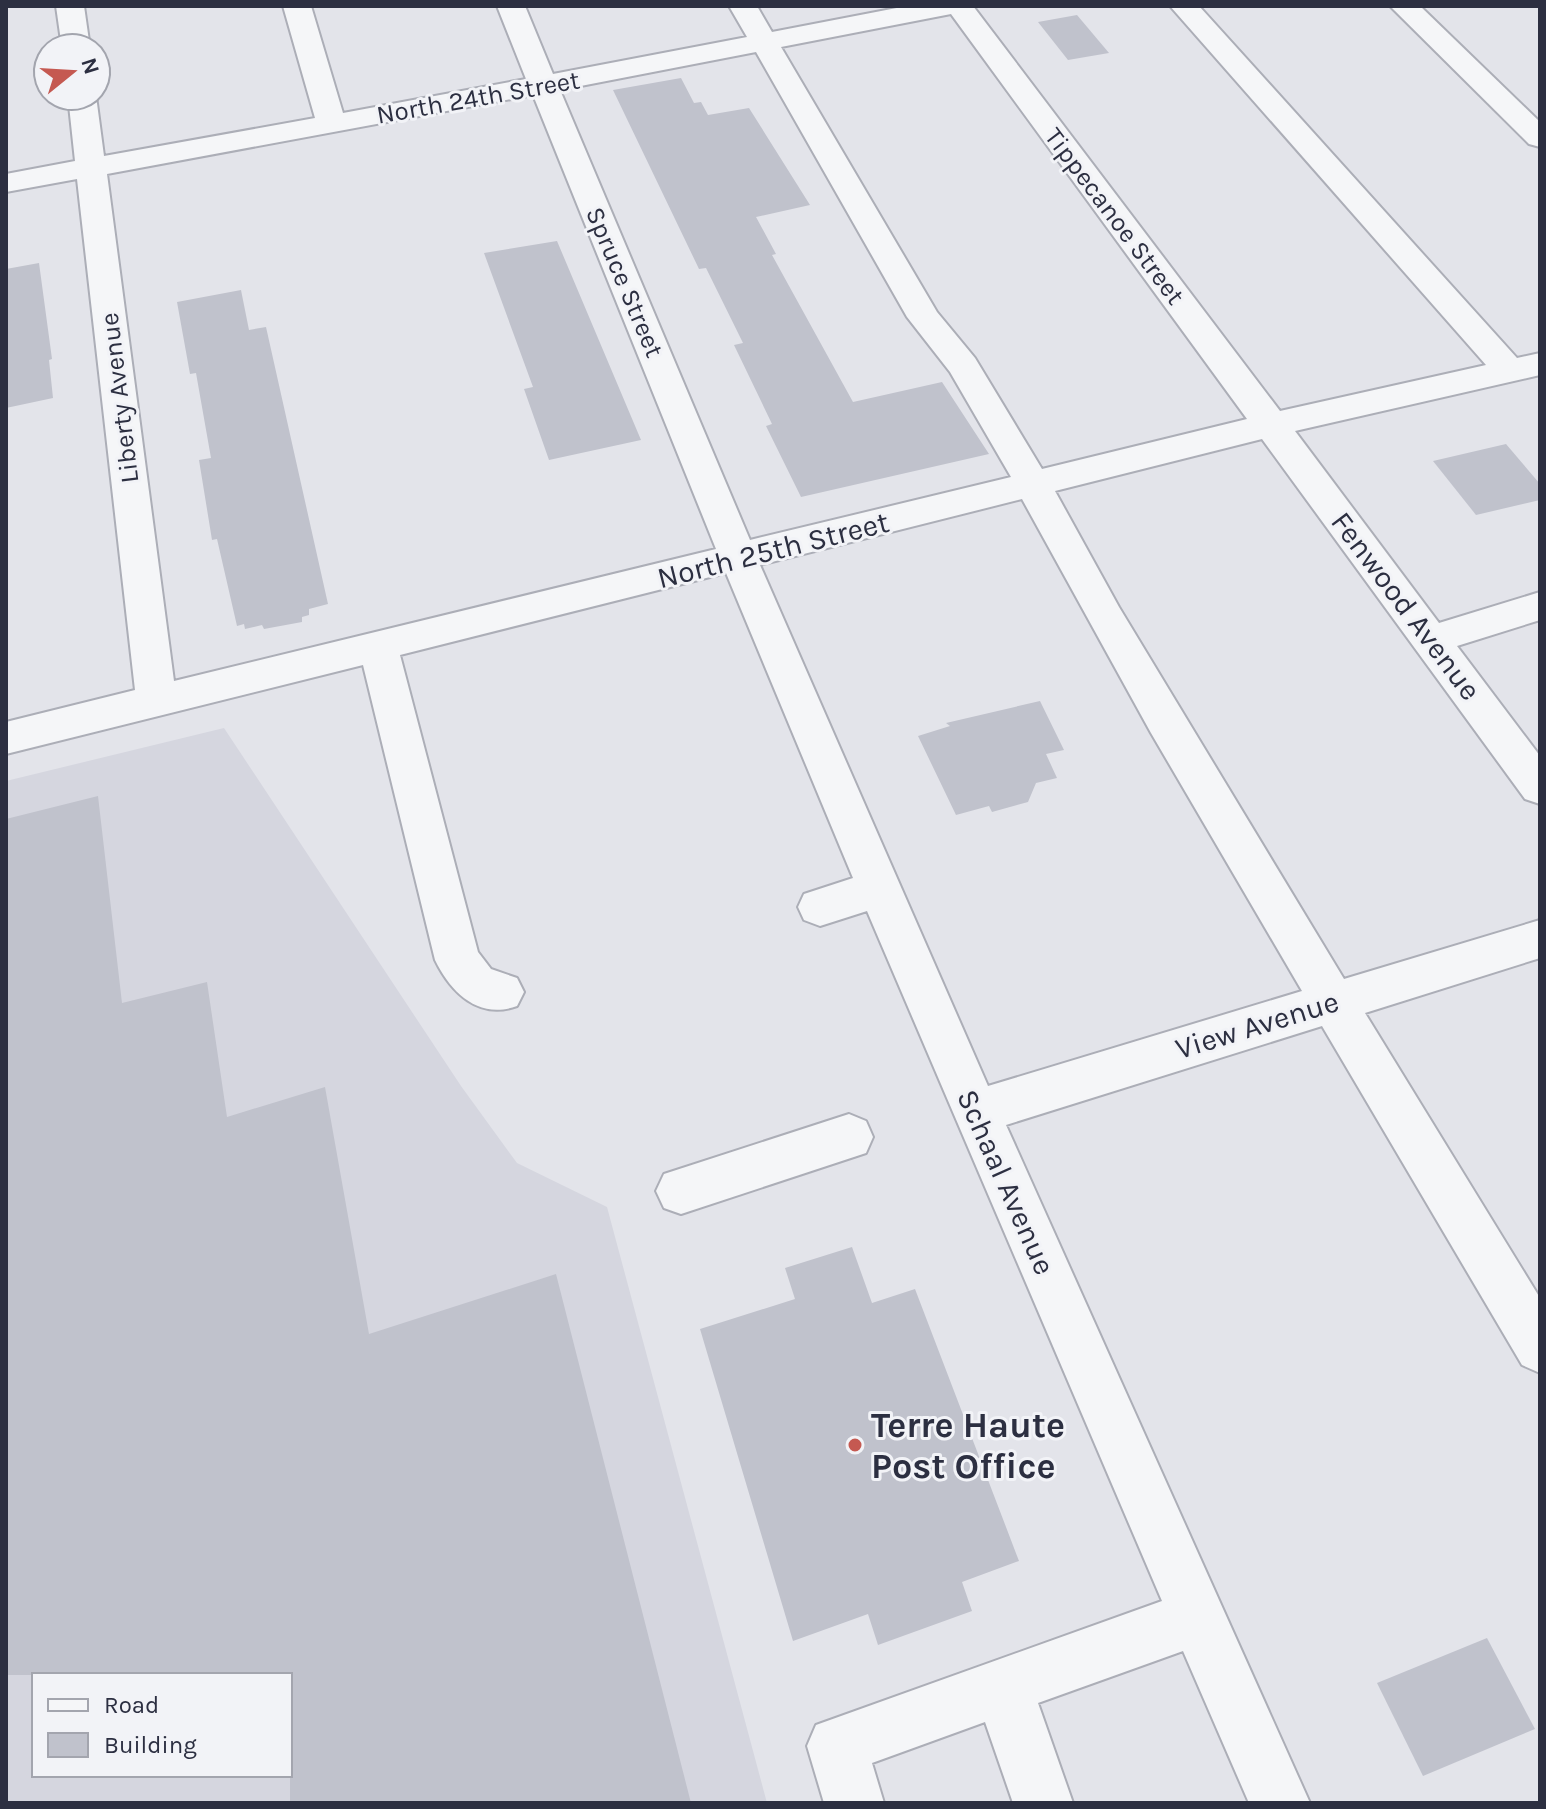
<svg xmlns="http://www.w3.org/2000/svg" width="1546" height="1809" font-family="Karla,sans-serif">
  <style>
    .built { fill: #d5d6df; fill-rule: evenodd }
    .building { fill: #c0c2cc }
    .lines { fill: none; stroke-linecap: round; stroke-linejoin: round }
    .minor-casing { stroke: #acaeb7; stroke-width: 4 }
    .minor { fill: #f5f6f8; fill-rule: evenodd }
    .poi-dot { fill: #c55951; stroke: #f2f3f7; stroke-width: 3 }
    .labels { text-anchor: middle; stroke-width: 6; stroke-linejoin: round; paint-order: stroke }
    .far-street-label { font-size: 26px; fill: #2c2f41; stroke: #f2f3f7 }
    .street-label { font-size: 30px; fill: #2c2f41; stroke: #f2f3f7 }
    .near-poi-label { font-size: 36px; font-weight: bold; fill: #2c2f41; stroke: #f2f3f7; text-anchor: start }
  </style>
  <rect width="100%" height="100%" fill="#e3e4ea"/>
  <path class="built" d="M 224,728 L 461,1086 L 517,1163 L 607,1207 L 767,1803 L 6,1803 L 6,781 ZM 34,1675 L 290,1675 L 290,1775 L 34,1775 Z"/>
  <g class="building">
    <path d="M 1077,15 L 1109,53 L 1068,60 L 1038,22 Z"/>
    <path d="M 681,78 L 694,103 L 701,102 L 708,115 L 749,108 L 810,205 L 756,217 L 776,254 L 772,255 L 853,402 L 942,382 L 989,454 L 801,497 L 766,426 L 772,424 L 734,345 L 743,343 L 706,268 L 699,269 L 613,90 Z"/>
    <path d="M 557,241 L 641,440 L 549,460 L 524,389 L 533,387 L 484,253 Z"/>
    <path d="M 39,263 L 52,359 L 49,360 L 53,398 L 6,408 L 6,269 Z"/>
    <path d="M 241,290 L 249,330 L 266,327 L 328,604 L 309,609 L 309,615 L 302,617 L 302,622 L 264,629 L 262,625 L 245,629 L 244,624 L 237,626 L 217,539 L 212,540 L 199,460 L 211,458 L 196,373 L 190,374 L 177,302 Z"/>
    <path d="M 1506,444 L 1540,484 L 1540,500 L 1476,515 L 1433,461 Z"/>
    <path d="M 1040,701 L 1064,750 L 1046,754 L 1057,778 L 1036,783 L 1028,802 L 992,812 L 989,806 L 956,815 L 918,736 L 950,726 L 946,723 Z"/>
    <path d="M 98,796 L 122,1003 L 207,982 L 227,1117 L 325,1087 L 369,1334 L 556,1274 L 691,1803 L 290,1803 L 290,1675 L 6,1675 L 6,819 Z"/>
    <path d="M 852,1247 L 872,1303 L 915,1289 L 1019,1561 L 962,1582 L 972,1611 L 878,1645 L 868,1614 L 793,1641 L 700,1329 L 795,1299 L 785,1268 Z"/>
    <path d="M 1487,1638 L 1535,1729 L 1423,1776 L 1377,1683 Z"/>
  </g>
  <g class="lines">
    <defs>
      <g id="minor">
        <path d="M 56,6 L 84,6 L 90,48 L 62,48 Z"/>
        <path d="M 283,6 L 311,6 L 343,113 L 526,79 L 497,6 L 525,6 L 553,74 L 747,37 L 729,6 L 757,6 L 772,32 L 907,6 L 973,6 L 1280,411 L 1486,365 L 1170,6 L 1199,6 L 1517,358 L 1540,353 L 1540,375 L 1295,431 L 1439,623 L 1540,592 L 1540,620 L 1457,646 L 1540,756 L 1540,804 L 1525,799 L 1262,439 L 1055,491 L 1119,607 L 1344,979 L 1540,920 L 1540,958 L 1365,1013 L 1540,1298 L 1540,1373 L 1522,1365 L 1322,1026 L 1006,1125 L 1310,1803 L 1249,1803 L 1183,1651 L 1038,1703 L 1073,1803 L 1013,1803 L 985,1722 L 872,1763 L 884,1803 L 824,1803 L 807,1746 L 816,1725 L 1162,1601 L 867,911 L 820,926 L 804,920 L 798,907 L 804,894 L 853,878 L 726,573 L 400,655 L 478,952 L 491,969 L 517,978 L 524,992 L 517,1006 C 479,1020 451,993 435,960 L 363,665 L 6,754 L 6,722 L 135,690 L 77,179 L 6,192 L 6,174 L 75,161 L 68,96 L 96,96 L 104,156 L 315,118 ZM 951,14 L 1247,419 L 1042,469 L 975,358 L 937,312 L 781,47 ZM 756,52 L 907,317 L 950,372 L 1011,477 L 750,540 L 560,90 ZM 533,95 L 716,549 L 174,681 L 107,174 ZM 1022,499 L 1151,733 L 1302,991 L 988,1086 L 760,565 Z"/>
        <path d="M 1390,6 L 1420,6 L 1540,122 L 1540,147 L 1529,144 Z"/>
        <path d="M 849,1114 L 866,1121 L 873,1137 L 866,1153 L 681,1214 L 664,1208 L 656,1191 L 664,1174 Z"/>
      </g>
    </defs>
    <use href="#minor" class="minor-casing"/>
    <use href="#minor" class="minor"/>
  </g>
  <circle class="poi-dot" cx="855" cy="1445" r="8"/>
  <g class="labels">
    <g class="far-street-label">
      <text transform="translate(478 97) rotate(-10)" y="9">North 24th Street</text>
      <text transform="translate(1115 216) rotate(53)" y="9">Tippecanoe Street</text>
      <text transform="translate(625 282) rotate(67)" y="9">Spruce Street</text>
      <text transform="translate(119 398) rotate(-97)" y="9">Liberty Avenue</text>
    </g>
    <g class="street-label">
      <text transform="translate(773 550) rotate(-14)" y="10">North 25th Street</text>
      <text transform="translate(1406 606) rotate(53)" y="10">Fenwood Avenue</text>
      <text transform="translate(1257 1025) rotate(-17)" y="10">View Avenue</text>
      <text transform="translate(1006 1182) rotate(66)" y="10">Schaal Avenue</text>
    </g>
    <g class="near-poi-label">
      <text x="871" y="1437">Terre Haute<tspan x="871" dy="41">Post Office</tspan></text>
    </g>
  </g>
  <rect width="1546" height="1809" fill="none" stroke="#2c2f41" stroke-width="16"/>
  <rect x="32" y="1673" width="260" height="104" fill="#f2f3f7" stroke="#a3a5ae" stroke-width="2"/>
  <rect x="48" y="1699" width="40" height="12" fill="#f5f6f8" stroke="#a3a5ae" stroke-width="2"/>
  <text x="104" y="1713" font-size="24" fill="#2c2f41">Road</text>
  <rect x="48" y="1733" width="40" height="24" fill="#c0c2cc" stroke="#a3a5ae" stroke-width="2"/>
  <text x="104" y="1753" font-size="24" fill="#2c2f41">Building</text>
  <g transform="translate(72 72) rotate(72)"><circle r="38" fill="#f2f3f7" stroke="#a3a5ae" stroke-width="2"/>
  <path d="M0-6L14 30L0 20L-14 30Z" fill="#c55951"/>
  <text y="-12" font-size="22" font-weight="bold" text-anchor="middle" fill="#2c2f41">N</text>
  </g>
</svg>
